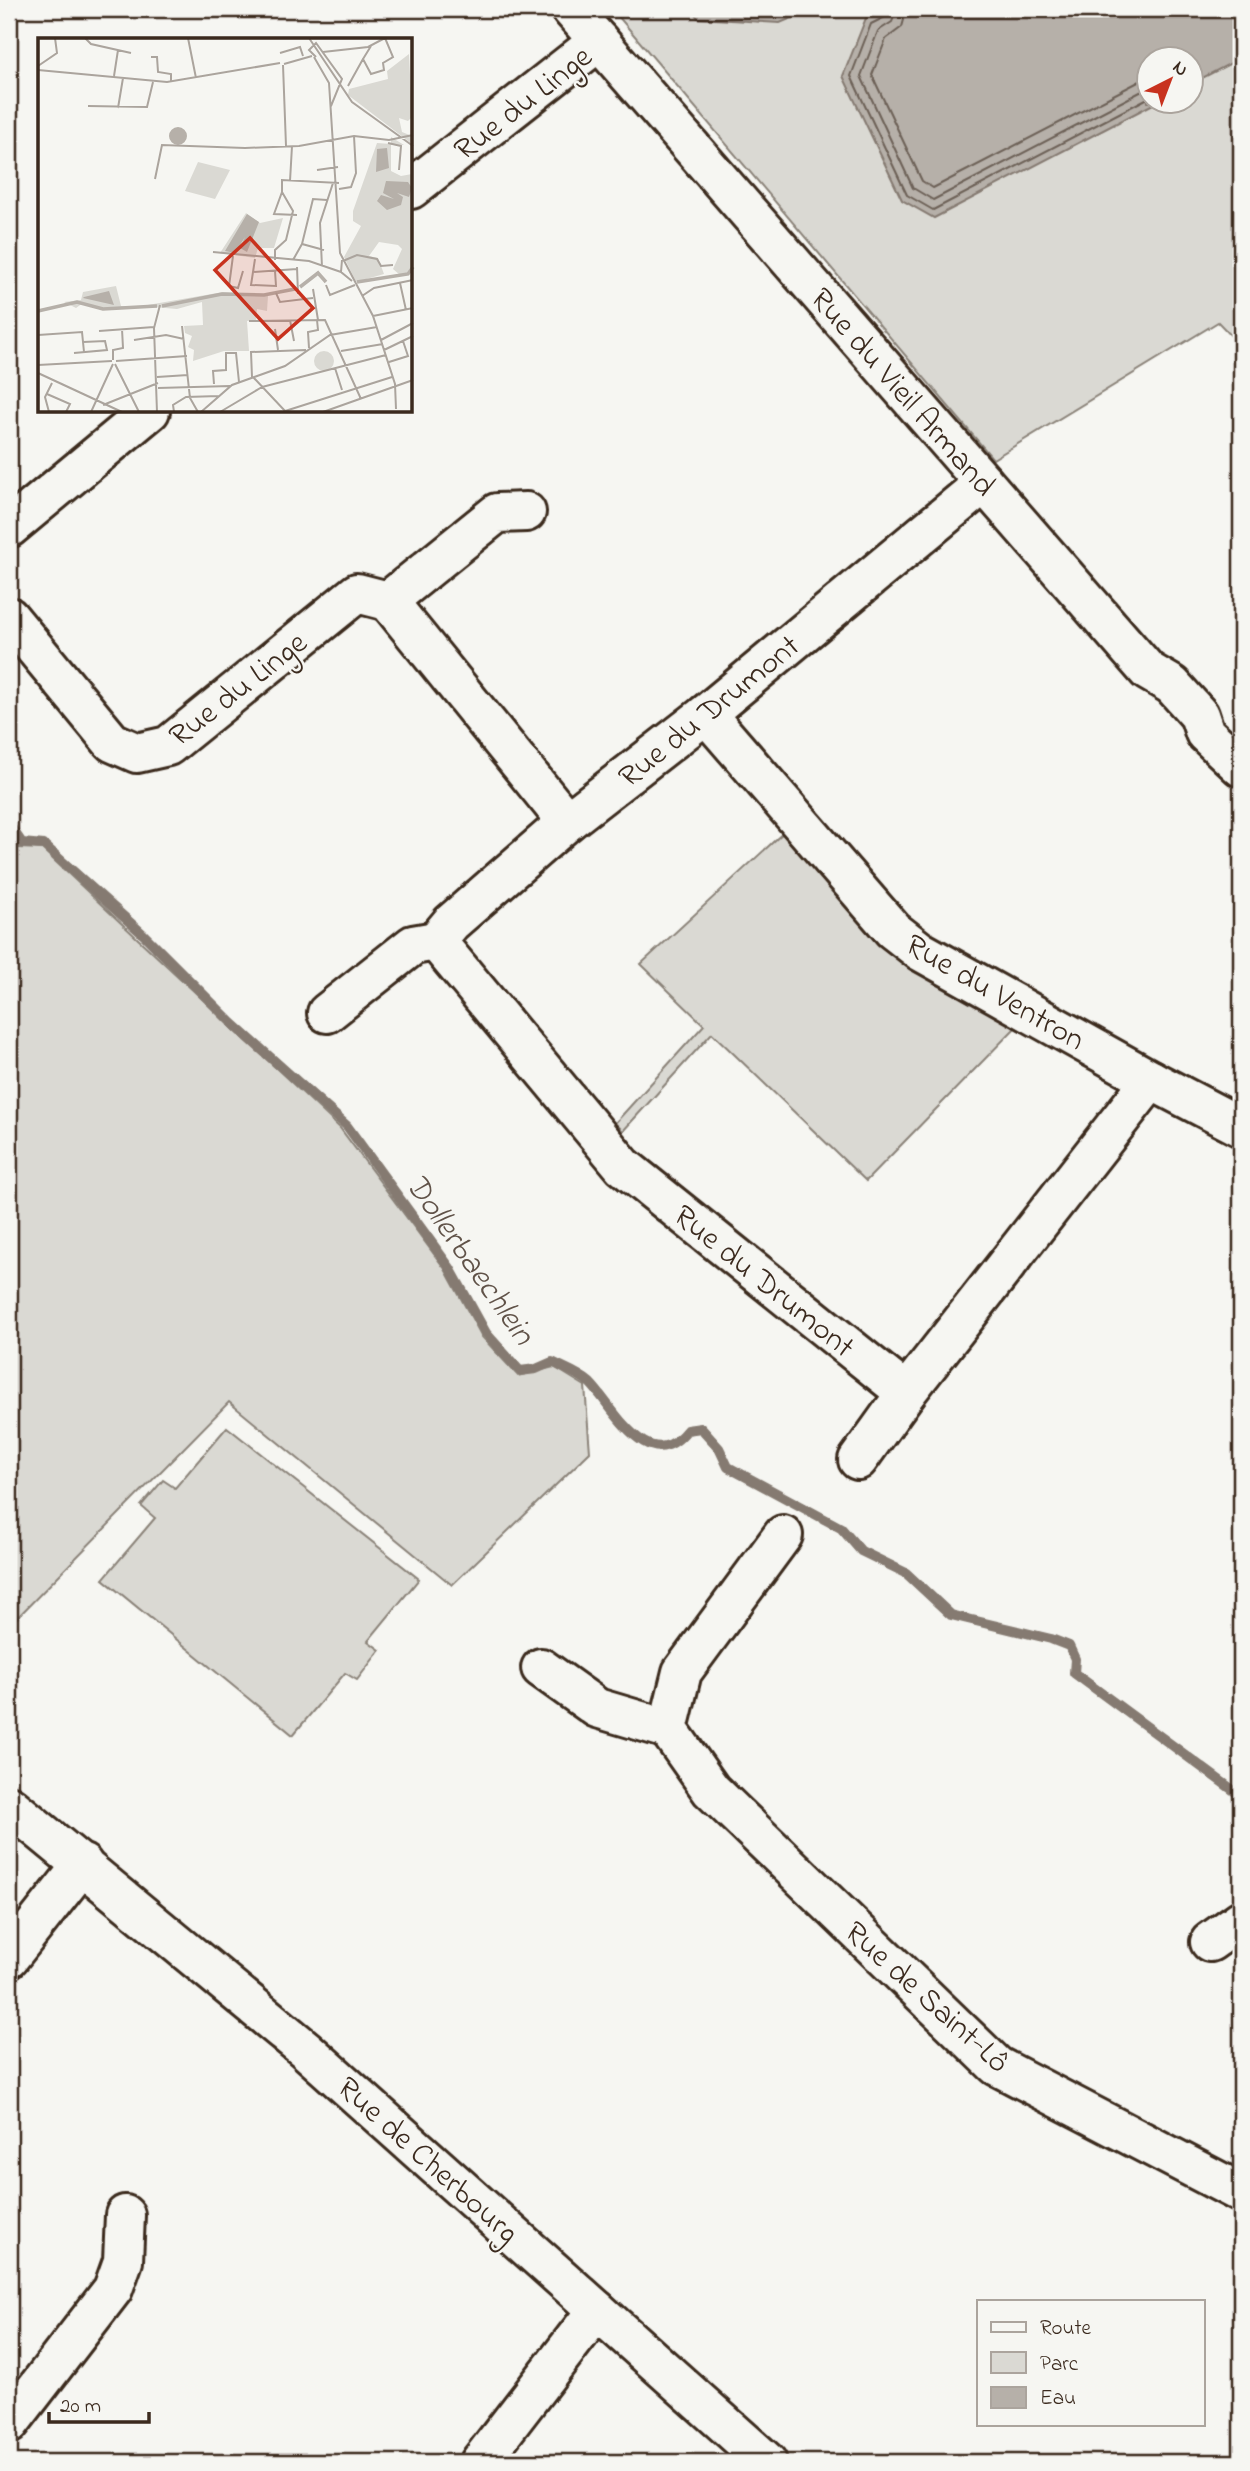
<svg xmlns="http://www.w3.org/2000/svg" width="1250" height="2471" font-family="'Indie Flower',sans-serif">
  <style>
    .green { fill: #dad9d3; stroke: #8a8278; stroke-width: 2; fill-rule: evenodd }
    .water { fill: #b6b0a9; stroke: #857a71; stroke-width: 2 }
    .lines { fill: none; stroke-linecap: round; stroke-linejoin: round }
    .shore { stroke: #6c6056; stroke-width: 2 }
    .stream { stroke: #857a71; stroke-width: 10 }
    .street-casing { stroke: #3b2a1e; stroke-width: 44 }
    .street { stroke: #f6f6f2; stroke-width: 38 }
    .labels { text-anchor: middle; stroke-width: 5; stroke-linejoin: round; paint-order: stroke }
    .street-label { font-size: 32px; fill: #3b2a1e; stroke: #f6f6f2 }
    .water-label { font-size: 33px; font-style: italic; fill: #605248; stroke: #f6f6f2 }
    .inset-river { fill: none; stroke: #b6b0a9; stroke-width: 3.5 }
    .inset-road { fill: none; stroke: #aba49d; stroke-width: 2 }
    .view { fill: #c8321e; fill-opacity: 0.15; stroke: #c8321e; stroke-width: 3.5 }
    .inset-edge { fill: none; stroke: #3b2a1e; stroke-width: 3.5 }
  </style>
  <rect width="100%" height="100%" fill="#f6f6f2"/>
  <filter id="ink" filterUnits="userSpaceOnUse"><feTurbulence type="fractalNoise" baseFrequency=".0143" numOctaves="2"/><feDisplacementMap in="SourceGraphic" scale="14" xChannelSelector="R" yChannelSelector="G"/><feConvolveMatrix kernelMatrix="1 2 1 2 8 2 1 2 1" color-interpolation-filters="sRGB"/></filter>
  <g filter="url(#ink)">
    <g class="green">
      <path d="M 612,9 L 1241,9 L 1241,346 L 1218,322 L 993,459 ZM 1148,60 L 1190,60 L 1190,102 L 1148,102 Z"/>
      <path d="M 785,831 L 899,961 L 1016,1027 L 866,1181 L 712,1033 L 623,1131 L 615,1123 L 704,1025 L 641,964 Z"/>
      <path d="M 9,833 L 19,848 L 42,849 L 340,1128 L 445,1269 L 482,1337 L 518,1376 L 554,1367 L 585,1386 L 590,1452 L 452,1585 L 229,1402 L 9,1626 Z"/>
      <path d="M 227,1427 L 419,1579 L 368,1641 L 380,1650 L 357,1680 L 345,1673 L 293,1735 L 103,1579 L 155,1518 L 141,1506 L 163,1480 L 175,1488 Z"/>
    </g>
    <g class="water">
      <path d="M 691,9 L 813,9 L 780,23 L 698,18 Z"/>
      <path d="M 888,9 L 1241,9 L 1241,58 L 1191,84 L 1190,60 L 1148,60 L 1148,102 L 1157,102 L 934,218 L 902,200 L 843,76 L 866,18 Z"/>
    </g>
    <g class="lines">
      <g class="shore">
        <path d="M 700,9 L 778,16 L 795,9"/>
        <path d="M 888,9 L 885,17 L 871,24 L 851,76 L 907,195 L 933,210 L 1148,98"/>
        <path d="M 897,9 L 892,22 L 878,31 L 861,76 L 913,188 L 933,200 L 1148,88"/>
        <path d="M 907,9 L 902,27 L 886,39 L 872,75 L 922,181 L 933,188 L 1148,77"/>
      </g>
      <path class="stream" d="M 9,824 L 22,843 L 44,845 L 144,935 L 232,1023 L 347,1126 L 450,1268 L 486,1333 L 520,1371 L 536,1369 L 552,1362 C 564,1368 580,1374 590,1383 C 614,1407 648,1479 687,1430 L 701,1428 L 719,1448 L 728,1467 L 841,1528 L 861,1551 L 906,1573 L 951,1615 L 1051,1639 L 1069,1646 L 1075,1659 L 1074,1673 L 1241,1796"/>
      <defs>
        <g id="street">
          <path d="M 571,9 L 1148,671 L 1172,685 L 1199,715 L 1205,733 L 1241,767"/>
          <path d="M 411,189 L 599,41"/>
          <path d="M 984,483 L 706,714 L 567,822 L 451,923 L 436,941 L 623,1166 L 906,1393 L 1151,1080"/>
          <path d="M 9,528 L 150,411"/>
          <path d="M 388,601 L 567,822"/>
          <path d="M 9,617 L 112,742 L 137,753 L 168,746 L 357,593 L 388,601 L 497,513 L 526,512"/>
          <path d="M 706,714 L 893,930 L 920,951 L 1151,1080 L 1241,1127"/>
          <path d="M 327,1013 L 413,945 L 436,941"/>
          <path d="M 858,1460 L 906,1393"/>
          <path d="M 783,1535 L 682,1672 L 668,1729 L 711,1790 L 997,2066 L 1241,2193"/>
          <path d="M 541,1668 L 597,1708 L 668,1729"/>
          <path d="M 9,1805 L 305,2049 L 767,2462"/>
          <path d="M 1210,1942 L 1241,1920"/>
          <path d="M 9,1958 L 83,1864"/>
          <path d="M 9,2424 L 113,2289 L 123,2261 L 125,2215"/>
          <path d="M 480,2462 L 597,2310"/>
        </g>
      </defs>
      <use href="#street" class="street-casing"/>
      <use href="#street" class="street"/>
    </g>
  </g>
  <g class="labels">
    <g class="street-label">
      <text transform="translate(522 102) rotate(-38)" y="11">Rue du Linge</text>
      <text transform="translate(904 391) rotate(49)" y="11">Rue du Vieil Armand</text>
      <text transform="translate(237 688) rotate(-38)" y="11">Rue du Linge</text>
      <text transform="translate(708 710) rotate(-39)" y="11">Rue du Drumont</text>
      <text transform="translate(996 991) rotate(30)" y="11">Rue du Ventron</text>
      <text transform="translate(765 1280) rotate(39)" y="11">Rue du Drumont</text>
      <text transform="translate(928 1996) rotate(42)" y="11">Rue de Saint-Lô</text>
      <text transform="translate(429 2159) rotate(42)" y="11">Rue de Cherbourg</text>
    </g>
    <g class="water-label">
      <text transform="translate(472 1258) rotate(55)" y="12">Dollerbaechlein</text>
    </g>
  </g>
  <g transform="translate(38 38)">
    <rect width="374" height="374" fill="#f6f6f2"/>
    <path d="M 371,16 L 374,79 L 370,83 L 361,80 L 364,94 L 374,98 L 374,106 L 310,57 L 311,51 L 350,41 L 349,33 ZM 353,99 L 366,107 L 353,107 L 353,133 L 363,138 L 374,136 L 374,113 L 374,234 L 362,237 L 355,231 L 364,211 L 360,207 L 341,204 L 331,218 L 340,220 L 346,236 L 318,244 L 306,219 L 323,188 L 315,183 L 315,173 L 339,105 L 353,106 ZM 160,124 L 192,132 L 177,161 L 147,153 ZM 208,175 L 222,185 L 245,180 L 236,210 L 220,210 L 217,220 L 182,215 ZM 78,248 L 83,268 L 96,269 L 68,272 L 45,265 L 38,270 L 26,264 L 43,262 L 45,254 ZM 185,254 L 230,258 L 229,273 L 219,271 L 218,282 L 209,283 L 211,313 L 186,313 L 155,323 L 156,312 L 150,309 L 154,298 L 147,295 L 146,288 L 165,287 L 164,264 L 139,271 L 104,268 ZM276 323a10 10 0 1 1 20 0a10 10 0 1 1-20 0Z" fill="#dad9d3"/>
    <path d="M131 98a9 9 0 1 1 18 0a9 9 0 1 1-18 0ZM 349,110 L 351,130 L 338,134 L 339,111 ZM 348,143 L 370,144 L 374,150 L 371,159 L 359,155 L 365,159 L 363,167 L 349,172 L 339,163 L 343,157 L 356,161 L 345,155 ZM 209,176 L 221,184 L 209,214 L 202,210 L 207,199 L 197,215 L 187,213 ZM 71,253 L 76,267 L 45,260 L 46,259 Z" fill="#b6b0a9"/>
    <path class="inset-river" d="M 319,244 L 370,236 L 375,229M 262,249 L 280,235 L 288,244M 124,268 L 184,256 L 226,257 L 257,251M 0,273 L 39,264 L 65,271 L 119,268"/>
    <path class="inset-road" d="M 47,0 L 53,6 L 93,15M 150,0 L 158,40M 271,0 L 314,64 L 375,108M 333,8 L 325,21 L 333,36 L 346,32 L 345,25 L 355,19 L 347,0M 285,14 L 330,9 L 347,0M 242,15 L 262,9 L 265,18M 113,19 L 119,19 L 120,34 L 133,36 L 133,44M 276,19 L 291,45 L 302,215 L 335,278 L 357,346 L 358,371M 278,19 L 271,12 L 278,5 L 304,41 L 293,68M 246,26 L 274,18M 245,27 L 248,108M 0,28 L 19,15 L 17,0M 0,32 L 129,44 L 242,25M 76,38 L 80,12M 310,48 L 325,21M 50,68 L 109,69 L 115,44M 80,70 L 85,40M 350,105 L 363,108 L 361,132M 279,132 L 300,129M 117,141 L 124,107 L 207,110 L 261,108 L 316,98 L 351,102 L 375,97M 252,143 L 254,108M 301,151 L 313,149 L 318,135 L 316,98M 244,154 L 236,176 L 259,177M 264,206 L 275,161 L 289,162M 175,214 L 271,223 L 303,234M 195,218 L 191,248 L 200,250 L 205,233M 217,221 L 213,247 L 238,248 L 237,233M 237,222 L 237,212 L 248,202 L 255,173 L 244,154 L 244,142 L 301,145M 255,222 L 264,206 L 286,212M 304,222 L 303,234 L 314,243M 305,223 L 319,217 L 339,221 L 343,228 L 355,227M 259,229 L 260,256M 284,229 L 282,185 L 295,145M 215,234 L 259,231M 362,245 L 368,272M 288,247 L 292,257 L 317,247M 275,251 L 280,282M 238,255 L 242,264 L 275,260M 324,258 L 336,250 L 375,242M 335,278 L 375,270M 252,282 L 256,303M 211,283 L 287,282 L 323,361M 144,288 L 152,360 L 160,374M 237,291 L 240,312M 61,293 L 116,289M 0,297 L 44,294 L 46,314M 96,302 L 128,297 L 146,301M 343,302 L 375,285M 271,310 L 270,294 L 280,292 L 279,282M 346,312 L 375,298M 303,313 L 345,306M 36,315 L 69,312 L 67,303 L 45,304M 75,322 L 75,312 L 85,310 L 84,291M 78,323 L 149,318M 351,324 L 370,318 L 365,303M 77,326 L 101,374M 0,327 L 74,323M 297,330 L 304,352M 0,335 L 84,374M 119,339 L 150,337M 214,339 L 213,314 L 268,312M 215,339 L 248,374M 176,346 L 175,333 L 188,332 L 188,315 L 198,315 L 201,344M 224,349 L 348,317M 120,350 L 192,348M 9,356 L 32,366 L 28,374M 65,367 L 120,345M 11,374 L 7,359 L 14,345M 53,374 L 75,326M 119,374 L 116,290 L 122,267M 136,374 L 135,367 L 148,359 L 181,358M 163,374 L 194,347 L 247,328 L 292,297 L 339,289M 182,374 L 224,349M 244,374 L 354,339M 285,374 L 375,342"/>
    <path class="view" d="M 212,200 L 275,270 L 240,301 L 177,232 Z"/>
    <rect width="374" height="374" class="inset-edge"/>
  </g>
  <rect width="1250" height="2471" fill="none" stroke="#f6f6f2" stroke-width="35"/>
  <rect x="18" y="18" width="1215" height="2436" fill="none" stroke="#3b2a1e" stroke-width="2.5" filter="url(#ink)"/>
  <rect x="977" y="2300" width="228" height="126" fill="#f6f6f2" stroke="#aba49d" stroke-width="2"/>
  <rect x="991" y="2322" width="35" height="10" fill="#f6f6f2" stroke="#aba49d" stroke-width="2"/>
  <text x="1040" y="2334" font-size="21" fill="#3b2a1e">Route</text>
  <rect x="991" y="2352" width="35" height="21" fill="#dad9d3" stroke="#aba49d" stroke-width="2"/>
  <text x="1040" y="2370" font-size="21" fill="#3b2a1e">Parc</text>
  <rect x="991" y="2387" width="35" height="21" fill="#b6b0a9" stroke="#aba49d" stroke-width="2"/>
  <text x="1040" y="2404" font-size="21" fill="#3b2a1e">Eau</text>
  <g transform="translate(1170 80) rotate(42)"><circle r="33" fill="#f6f6f2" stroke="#aba49d" stroke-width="2"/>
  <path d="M0-5L12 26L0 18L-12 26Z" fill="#c8321e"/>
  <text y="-10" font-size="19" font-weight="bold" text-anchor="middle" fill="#3b2a1e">N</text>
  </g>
  <path d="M49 2412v10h100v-10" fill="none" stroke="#3b2a1e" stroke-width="3.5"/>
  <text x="60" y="2412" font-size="21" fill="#3b2a1e" stroke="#f6f6f2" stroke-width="5" paint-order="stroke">20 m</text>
</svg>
